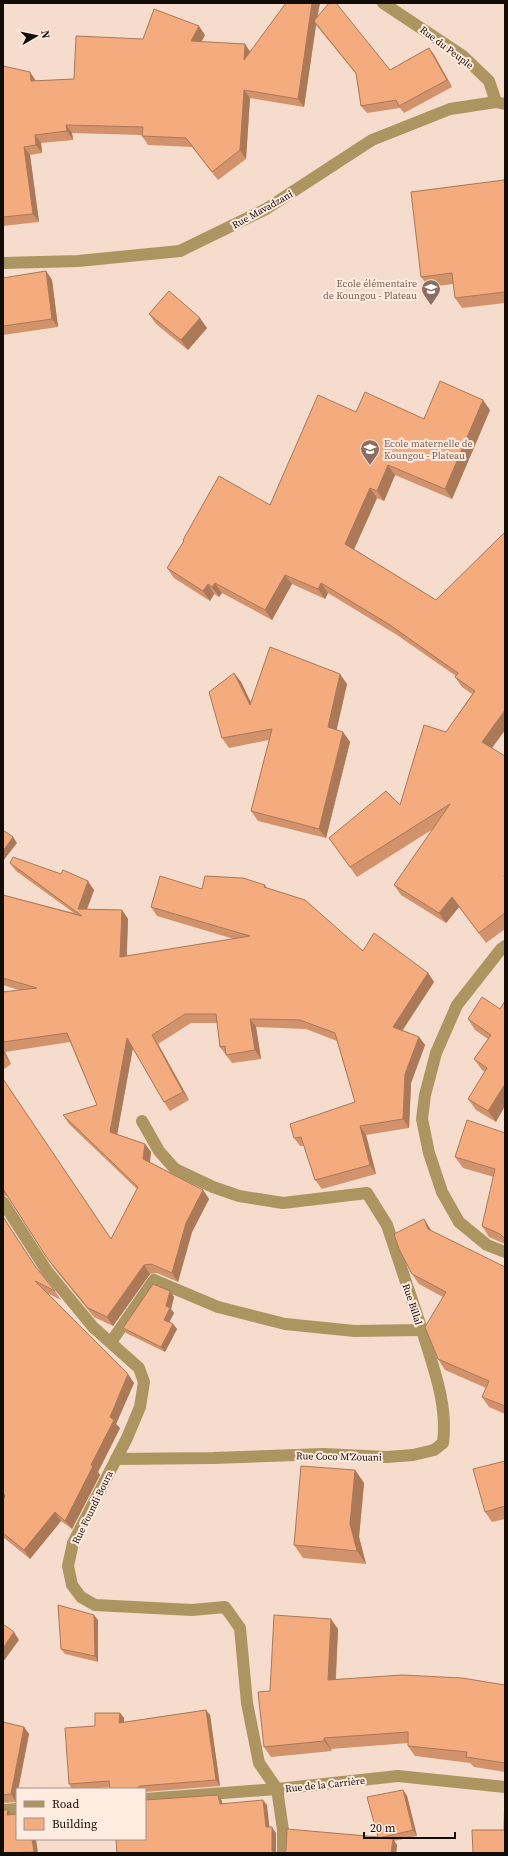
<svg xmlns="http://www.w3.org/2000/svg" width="508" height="1856" font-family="'Source Serif 4',serif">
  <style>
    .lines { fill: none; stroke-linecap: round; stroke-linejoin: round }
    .lane { stroke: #ac9561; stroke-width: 12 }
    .street { stroke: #ac9561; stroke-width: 12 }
    .wall { fill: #d2936c }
    .shaded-wall { fill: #ab7858 }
    .building { fill: #f4ab7d; stroke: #ab7858 }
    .labels { text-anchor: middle; stroke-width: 4; stroke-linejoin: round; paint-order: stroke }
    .street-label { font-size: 10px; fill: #140c07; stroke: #ffebdf }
    .education-label { font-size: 10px; fill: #785e54; stroke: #ffebdf; text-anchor: end }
  </style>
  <rect width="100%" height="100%" fill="#f5dccd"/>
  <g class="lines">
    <g class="lane">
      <path d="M 3,1202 L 47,1271 L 93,1327 L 139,1368 L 144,1382 L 140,1407 L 127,1438 L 73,1543 L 68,1566 L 72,1585 L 81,1597 L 95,1605 L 192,1610 L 225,1607 L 240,1628 L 247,1703 L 259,1763 L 277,1789"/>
      <path d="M 111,1342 L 154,1280 L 218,1307 L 285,1324 L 355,1331 L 422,1330 L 387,1225 L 367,1193 L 283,1203 L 239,1196 L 213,1187 L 175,1169 L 159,1151 L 142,1121"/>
      <path d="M 116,1459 L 213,1458 L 323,1454 L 387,1457 L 413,1455 L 434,1450 L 443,1443 C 448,1404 433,1367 422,1330"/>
    </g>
    <g class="street">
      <path d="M 383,3 L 463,56 L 489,81 L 496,102"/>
      <path d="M 3,263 L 78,261 L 180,251 L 266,209 L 372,140 L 450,109 L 496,102 L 505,104"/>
      <path d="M 505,946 L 501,949 L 457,1005 L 436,1053 L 425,1095 L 422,1119 L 429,1153 L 442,1192 L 459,1222 L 487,1245 L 505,1252"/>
      <path d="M 277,1789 L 283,1830 L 283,1853"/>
      <path d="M 145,1799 L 277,1789 L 398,1776 L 505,1787"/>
      <path d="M 3,1810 L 17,1809"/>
    </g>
  </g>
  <g class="wall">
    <path d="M 286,3 L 320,3 L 317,17 L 390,70 L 429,48 L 434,55 L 452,87 L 404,113 L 400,108 L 367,113 L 361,106 L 356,74 L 316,25 L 304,107 L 250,98 L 246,159 L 218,180 L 192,147 L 148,145 L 142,136 L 142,135 L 72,133 L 73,140 L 41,143 L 42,153 L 30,155 L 39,222 L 3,226 L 3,66 L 36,81 L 74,79 L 143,39 L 205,35 L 201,42 L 245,44 L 250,52 Z"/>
    <path d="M 505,181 L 505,303 L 462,308 L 455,298 L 453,284 L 429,287 L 421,277 Z"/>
    <path d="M 46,271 L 52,280 L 58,327 L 3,335 L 3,278 Z"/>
    <path d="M 149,314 L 207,328 L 188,350 L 156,324 Z"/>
    <path d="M 490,410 L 452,499 L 395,475 L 384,501 L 377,498 L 354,549 L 436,600 L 505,730 L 492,748 L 505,756 L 505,929 L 486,943 L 459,907 L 446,923 L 401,895 L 394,885 L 433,829 L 357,877 L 329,838 L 400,805 L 446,732 L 472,694 L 462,687 L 455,677 L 456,676 L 397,635 L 328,593 L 325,599 L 292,584 L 272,620 L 222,593 L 219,597 L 214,594 L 210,601 L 174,578 L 167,568 L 184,542 L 183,540 L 270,505 L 356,412 L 424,419 Z"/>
    <path d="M 234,673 L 241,682 L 251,703 L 347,684 L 336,730 L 343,732 L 350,742 L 326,838 L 258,821 L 251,811 L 269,740 L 229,748 L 222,738 Z"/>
    <path d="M 10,863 L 94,890 L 87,909 L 122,910 L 128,919 L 127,956 L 234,939 L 157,916 L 151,907 L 202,889 L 265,885 L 267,888 L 363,951 L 428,973 L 434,982 L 403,1030 L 419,1037 L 425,1045 L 411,1083 L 409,1128 L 366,1135 L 376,1174 L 322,1189 L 315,1180 L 304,1146 L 300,1146 L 294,1138 L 355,1102 L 337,1041 L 306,1029 L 256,1027 L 261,1059 L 232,1063 L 220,1047 L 217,1023 L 191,1023 L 158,1044 L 189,1100 L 170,1111 L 164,1102 L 133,1048 L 117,1134 L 145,1144 L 151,1152 L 150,1162 L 203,1190 L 209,1199 L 192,1232 L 178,1282 L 157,1273 L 150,1274 L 113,1326 L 94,1317 L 53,1267 L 8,1197 L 3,1195 L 3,1079 L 111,1239 L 137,1189 L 69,1124 L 63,1115 L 97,1105 L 70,1042 L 5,1052 L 11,1064 L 3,1070 L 3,992 L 19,990 L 3,985 L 3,895 L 74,913 L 16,871 Z"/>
    <path d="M 500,1009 L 496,1122 L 476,1110 L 468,1099 L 485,1072 L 482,1070 L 474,1059 L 488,1039 L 475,1030 L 468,1019 Z"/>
    <path d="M 505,1133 L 505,1244 L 489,1237 L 482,1226 L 494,1177 L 463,1168 L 455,1157 Z"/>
    <path d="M 3,1216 L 37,1269 L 55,1291 L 61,1300 L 47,1293 L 134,1383 L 116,1424 L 120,1428 L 98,1472 L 100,1475 L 72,1529 L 61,1521 L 30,1559 L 3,1537 Z"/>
    <path d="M 431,1230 L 431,1231 L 505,1267 L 505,1414 L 489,1407 L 482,1397 L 486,1388 L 445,1370 L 438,1359 L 443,1297 L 419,1284 L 412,1274 Z"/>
    <path d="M 170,1291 L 174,1297 L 171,1309 L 174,1313 L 169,1322 L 173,1324 L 177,1329 L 165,1352 L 126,1333 L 123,1328 Z"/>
    <path d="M 505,1461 L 505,1519 L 492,1522 L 485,1512 Z"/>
    <path d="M 355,1470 L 364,1483 L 359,1537 L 366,1564 L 303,1558 L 294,1545 Z"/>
    <path d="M 98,1620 L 98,1662 L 65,1654 L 61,1649 Z"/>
    <path d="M 338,1629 L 336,1679 L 505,1685 L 505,1772 L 474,1767 L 470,1763 L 415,1756 L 408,1746 L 408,1743 L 331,1749 L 332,1751 L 271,1757 L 264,1747 L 270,1691 Z"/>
    <path d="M 206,1710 L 210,1715 L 220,1786 L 145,1792 L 145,1789 L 110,1789 L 110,1787 L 84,1789 L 72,1789 L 69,1784 L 95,1726 L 120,1713 L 124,1718 L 124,1722 Z"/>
    <path d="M 3,1722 L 24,1727 L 29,1734 L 16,1802 L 3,1803 Z"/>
    <path d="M 403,1790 L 407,1796 L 417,1836 L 394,1841 L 397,1845 L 396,1853 L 282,1853 L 378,1837 Z"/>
  </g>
  <g class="shaded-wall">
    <path d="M 312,3 L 320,3 L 316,24 L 314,21 L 316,25 L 304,107 L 298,99 Z"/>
    <path d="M 199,26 L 205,35 L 197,50 L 191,41 Z"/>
    <path d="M 245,44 L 251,53 L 244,60 Z"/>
    <path d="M 429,48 L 434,55 L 452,87 L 447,80 Z"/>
    <path d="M 30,72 L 36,81 L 31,81 Z"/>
    <path d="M 244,90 L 250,98 L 246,159 L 240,150 Z"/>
    <path d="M 66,125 L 72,133 L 73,140 L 67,131 Z"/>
    <path d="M 35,135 L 41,143 L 42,153 L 36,145 Z"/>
    <path d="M 24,147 L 30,155 L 39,222 L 33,214 Z"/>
    <path d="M 46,271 L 52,280 L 58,327 L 52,319 Z"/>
    <path d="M 200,318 L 207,328 L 188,350 L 181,340 Z"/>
    <path d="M 483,400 L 490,410 L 452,499 L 445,489 Z"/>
    <path d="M 388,465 L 395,475 L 384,501 L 377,491 Z"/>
    <path d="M 370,488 L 377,498 L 352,554 L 345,544 Z"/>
    <path d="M 285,575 L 292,584 L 272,620 L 265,610 Z"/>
    <path d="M 215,583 L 222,593 L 219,597 L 212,587 Z"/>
    <path d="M 321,583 L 328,593 L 325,599 L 318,589 Z"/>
    <path d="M 208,584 L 214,594 L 210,601 L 203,591 Z"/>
    <path d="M 234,673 L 241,682 L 257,715 L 250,705 Z"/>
    <path d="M 340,674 L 347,684 L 335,737 L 328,727 Z"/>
    <path d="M 505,710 L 505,730 L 489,752 L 482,742 Z"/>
    <path d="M 343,732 L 350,742 L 326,838 L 319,829 Z"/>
    <path d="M 13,837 L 17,843 L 3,861 L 3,851 Z"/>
    <path d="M 88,881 L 94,890 L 84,917 L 78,909 Z"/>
    <path d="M 452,897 L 459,907 L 446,923 L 439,913 Z"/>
    <path d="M 122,910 L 128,919 L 126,965 L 120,957 Z"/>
    <path d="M 428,973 L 434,982 L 399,1035 L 393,1027 Z"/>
    <path d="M 250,1019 L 256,1027 L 261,1059 L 255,1050 Z"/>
    <path d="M 152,1035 L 158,1044 L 189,1100 L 183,1092 Z"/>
    <path d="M 419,1037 L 425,1045 L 411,1083 L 409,1128 L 403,1119 L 405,1074 Z"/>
    <path d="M 127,1038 L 133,1047 L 116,1141 L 110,1132 Z"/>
    <path d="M 3,1049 L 5,1052 L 11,1064 L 5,1055 L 3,1051 Z"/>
    <path d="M 505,1084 L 505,1106 L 496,1122 L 488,1111 Z"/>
    <path d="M 360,1126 L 366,1135 L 376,1174 L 370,1165 Z"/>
    <path d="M 145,1144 L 151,1152 L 149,1168 L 143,1159 Z"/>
    <path d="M 203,1190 L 209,1199 L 192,1232 L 178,1282 L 172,1273 L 186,1223 Z"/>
    <path d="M 424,1219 L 431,1230 L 435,1240 L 428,1229 Z"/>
    <path d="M 144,1265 L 150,1274 L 113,1326 L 107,1317 Z"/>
    <path d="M 170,1291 L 174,1297 L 171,1309 L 174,1313 L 168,1325 L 164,1320 L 166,1306 Z"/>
    <path d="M 173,1324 L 177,1329 L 165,1352 L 161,1347 Z"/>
    <path d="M 128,1374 L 134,1383 L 116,1424 L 120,1428 L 98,1472 L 100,1475 L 72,1529 L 65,1521 L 91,1465 L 110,1417 Z"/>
    <path d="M 355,1470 L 364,1483 L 359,1537 L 366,1564 L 357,1551 L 350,1524 Z"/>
    <path d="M 55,1512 L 61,1521 L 30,1559 L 24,1550 Z"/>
    <path d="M 94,1615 L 98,1620 L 98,1662 L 95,1656 Z"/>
    <path d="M 331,1619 L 338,1629 L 335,1690 L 328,1680 Z"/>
    <path d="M 14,1632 L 19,1640 L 3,1662 L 3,1648 Z"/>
    <path d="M 206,1710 L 210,1715 L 220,1786 L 216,1780 Z"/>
    <path d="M 120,1713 L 124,1718 L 123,1728 L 119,1723 Z"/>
    <path d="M 24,1727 L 29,1734 L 18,1789 L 17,1789 L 17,1797 L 16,1802 L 11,1794 Z"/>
    <path d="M 324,1738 L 331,1749 L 332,1751 L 324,1741 Z"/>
    <path d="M 403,1790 L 407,1796 L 417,1836 L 413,1830 Z"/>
    <path d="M 218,1795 L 222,1801 L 223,1810 L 220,1804 Z"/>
    <path d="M 263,1800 L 267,1805 L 270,1832 L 266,1827 Z"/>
    <path d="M 8,1810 L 13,1817 L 7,1815 Z"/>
    <path d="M 272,1827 L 276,1833 L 276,1853 L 272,1851 Z"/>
    <path d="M 32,1839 L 36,1839 L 38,1853 L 34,1852 Z"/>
    <path d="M 393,1839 L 397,1845 L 396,1853 L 391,1853 Z"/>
  </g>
  <g class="building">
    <path d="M 286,3 L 312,3 L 298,99 L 244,90 L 240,150 L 212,172 L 186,138 L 142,136 L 143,127 L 66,125 L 67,131 L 35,135 L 36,145 L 24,147 L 33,214 L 3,217 L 3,66 L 30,72 L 31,81 L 74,79 L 76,36 L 143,39 L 154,9 L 199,26 L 191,41 L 245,44 L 244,60 Z"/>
    <path d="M 329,3 L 336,3 L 390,70 L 429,48 L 447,80 L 399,106 L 396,100 L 361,106 L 356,73 L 314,21 Z"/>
    <path d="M 504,180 L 505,185 L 505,292 L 455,298 L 452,273 L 421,277 L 411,192 Z"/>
    <path d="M 46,271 L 52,319 L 3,326 L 3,278 Z"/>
    <path d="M 169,291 L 200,318 L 181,340 L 149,314 Z"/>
    <path d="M 440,381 L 483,400 L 445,489 L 388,465 L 377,491 L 370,488 L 345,544 L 436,600 L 505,532 L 505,710 L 482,742 L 505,756 L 505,873 L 504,876 L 505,878 L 505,913 L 479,933 L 452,897 L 439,913 L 394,885 L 450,804 L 350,867 L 329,838 L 386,791 L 400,805 L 424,725 L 446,732 L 475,691 L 455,677 L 458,673 L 390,625 L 321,583 L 318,589 L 285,575 L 265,610 L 215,583 L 212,587 L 208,584 L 203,591 L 167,568 L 184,541 L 183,540 L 219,476 L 270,505 L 318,395 L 356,412 L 365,392 L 424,419 Z"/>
    <path d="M 270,647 L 340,674 L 328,727 L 343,732 L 319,829 L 251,811 L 272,729 L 222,738 L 209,692 L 234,673 L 250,705 Z"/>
    <path d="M 3,830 L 13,837 L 3,851 Z"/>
    <path d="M 13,857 L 61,874 L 63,870 L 88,881 L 78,909 L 122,910 L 120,957 L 250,936 L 151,907 L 160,876 L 202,889 L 205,876 L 243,878 L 265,885 L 264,887 L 305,900 L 363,951 L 374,933 L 428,973 L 393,1027 L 419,1037 L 405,1074 L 403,1119 L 360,1126 L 370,1165 L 315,1180 L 301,1137 L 294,1138 L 290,1124 L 355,1102 L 335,1033 L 300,1020 L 250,1019 L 255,1050 L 226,1055 L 225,1046 L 220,1047 L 216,1014 L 185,1014 L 152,1035 L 183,1092 L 164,1102 L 127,1038 L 110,1132 L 145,1144 L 143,1159 L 203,1190 L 186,1223 L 172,1273 L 151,1264 L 144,1265 L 107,1317 L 88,1308 L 47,1258 L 3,1189 L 3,1079 L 111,1239 L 138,1187 L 63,1115 L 97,1105 L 67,1033 L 3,1042 L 3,992 L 37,988 L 3,978 L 3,895 L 82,916 L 10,863 Z"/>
    <path d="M 482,997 L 500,1009 L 505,1001 L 505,1084 L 488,1111 L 468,1099 L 487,1068 L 474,1059 L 491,1035 L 468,1019 Z"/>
    <path d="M 467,1120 L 505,1133 L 505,1238 L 504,1238 L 500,1234 L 482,1226 L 495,1169 L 455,1157 Z"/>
    <path d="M 3,1217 L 35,1266 L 55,1291 L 35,1281 L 128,1374 L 110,1417 L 114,1420 L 91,1465 L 93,1466 L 65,1521 L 55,1512 L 24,1550 L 3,1533 L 3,1501 L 5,1495 L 3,1494 Z"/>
    <path d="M 424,1219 L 428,1229 L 505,1267 L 505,1406 L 482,1397 L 489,1381 L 438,1359 L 425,1327 L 446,1292 L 412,1274 L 399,1249 L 394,1234 Z"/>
    <path d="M 153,1284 L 170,1291 L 166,1306 L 170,1308 L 164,1320 L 173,1324 L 161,1347 L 123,1328 Z"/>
    <path d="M 505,1461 L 505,1506 L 485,1512 L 473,1469 Z"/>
    <path d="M 301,1466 L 355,1470 L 350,1524 L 357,1551 L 294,1545 Z"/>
    <path d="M 58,1605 L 94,1615 L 95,1656 L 61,1649 Z"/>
    <path d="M 274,1615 L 331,1619 L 328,1680 L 402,1675 L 462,1678 L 505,1685 L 505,1763 L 466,1757 L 467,1752 L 408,1746 L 408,1732 L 324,1738 L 324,1741 L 264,1747 L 258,1692 L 270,1691 Z"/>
    <path d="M 3,1624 L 14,1632 L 3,1648 Z"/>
    <path d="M 206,1710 L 216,1780 L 140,1786 L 136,1789 L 110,1789 L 109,1781 L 69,1784 L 65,1728 L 95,1726 L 95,1713 L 120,1713 L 119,1723 Z"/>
    <path d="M 3,1722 L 24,1727 L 11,1794 L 3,1795 Z"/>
    <path d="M 403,1790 L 413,1830 L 379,1838 L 393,1839 L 391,1853 L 282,1853 L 286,1851 L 287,1829 L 378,1837 L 367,1797 Z"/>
    <path d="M 505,1791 L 505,1853 L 473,1853 L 472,1830 L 504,1830 Z"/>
    <path d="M 218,1795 L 220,1804 L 263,1800 L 266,1827 L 272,1827 L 272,1851 L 276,1853 L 117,1853 L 116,1839 L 145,1839 L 145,1800 Z"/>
    <path d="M 3,1810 L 8,1810 L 7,1815 L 17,1814 L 17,1839 L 32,1839 L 34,1852 L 3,1853 Z"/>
  </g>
  <defs>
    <symbol id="school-pin" viewBox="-11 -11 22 30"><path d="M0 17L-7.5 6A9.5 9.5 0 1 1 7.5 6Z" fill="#8d6e63" stroke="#ffebdf"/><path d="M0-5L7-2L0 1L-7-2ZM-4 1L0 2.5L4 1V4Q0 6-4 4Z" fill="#fff"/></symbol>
  </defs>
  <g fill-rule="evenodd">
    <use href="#school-pin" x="420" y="278" width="22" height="30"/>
    <use href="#school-pin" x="359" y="438" width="22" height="30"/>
  </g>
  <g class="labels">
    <g class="street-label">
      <text transform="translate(447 47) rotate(37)" y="4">Rue du Peuple</text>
      <text transform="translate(262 209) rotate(-29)" y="4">Rue Mavadzani</text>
      <text transform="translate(413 1304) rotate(72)" y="4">Rue Billal</text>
      <text transform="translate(339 1456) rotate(1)" y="4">Rue Coco M'Zouani</text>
      <text transform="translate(92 1507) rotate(-64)" y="4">Rue Foundi Boura</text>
      <text transform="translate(325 1784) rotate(-6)" y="4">Rue de la Carrière</text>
    </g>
    <g class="education-label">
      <text x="417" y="287">Ecole élémentaire<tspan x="417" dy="12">de Koungou - Plateau</tspan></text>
      <text x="384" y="447" text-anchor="start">Ecole maternelle de<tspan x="384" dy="12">Koungou - Plateau</tspan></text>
    </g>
  </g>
  <rect width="508" height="1856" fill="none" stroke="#140c07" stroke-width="8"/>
  <rect x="16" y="1788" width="130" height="52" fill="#ffebdf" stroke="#a19289"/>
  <rect x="24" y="1801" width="20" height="6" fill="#ac9561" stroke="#a19289"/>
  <text x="52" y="1808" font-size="12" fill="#140c07">Road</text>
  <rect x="24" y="1818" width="20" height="12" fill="#f4ab7d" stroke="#a19289"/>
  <text x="52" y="1828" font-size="12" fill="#140c07">Building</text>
  <g transform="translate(36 36) rotate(81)" stroke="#ffebdf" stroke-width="3" paint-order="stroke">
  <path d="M0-3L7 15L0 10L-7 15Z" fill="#140c07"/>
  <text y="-6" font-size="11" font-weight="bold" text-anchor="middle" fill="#140c07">N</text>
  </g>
  <path d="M364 1832v6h91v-6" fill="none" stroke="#140c07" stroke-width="2"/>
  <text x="370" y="1832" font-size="12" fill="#140c07" stroke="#ffebdf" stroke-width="3" paint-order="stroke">20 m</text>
</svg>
